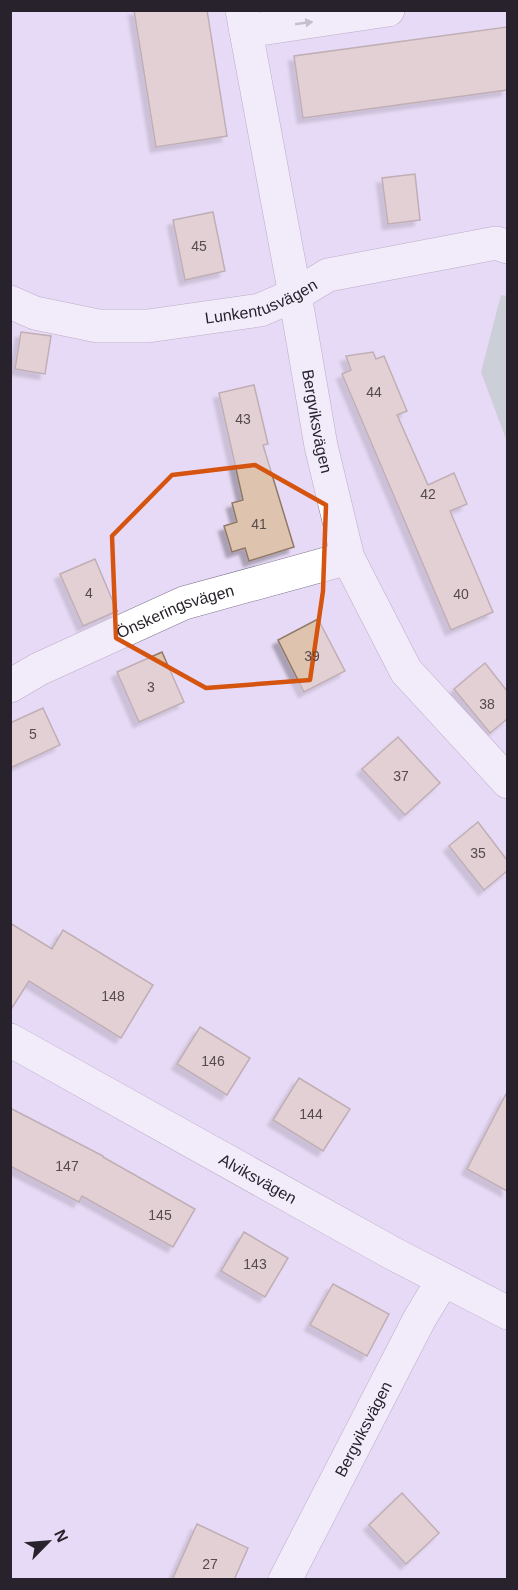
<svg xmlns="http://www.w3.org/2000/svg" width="518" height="1590" font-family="Arial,sans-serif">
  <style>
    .green { fill: #abc0b3 }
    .building { fill: #dec4ae; stroke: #907966; stroke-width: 1.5; filter: url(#shadow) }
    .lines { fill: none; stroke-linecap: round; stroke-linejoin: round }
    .minor-casing { stroke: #82768f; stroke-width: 34 }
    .minor { stroke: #fff; stroke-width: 33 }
    .oneway { fill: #9e9ca0 }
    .marked { fill: none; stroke: #d5540f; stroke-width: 4.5; stroke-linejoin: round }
    .labels { text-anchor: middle; stroke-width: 4.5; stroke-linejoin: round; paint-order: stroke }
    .number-label { font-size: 14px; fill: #554a4c }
    .street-label { font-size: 16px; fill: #27222c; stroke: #e7daf6 }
  </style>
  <defs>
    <filter id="shadow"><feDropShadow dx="-5.5" dy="5.5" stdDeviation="1.5" flood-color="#0004"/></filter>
  </defs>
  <rect width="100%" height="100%" fill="#e7daf6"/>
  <path class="green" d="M 501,295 L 508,296 L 507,442 L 481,372 Z"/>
  <g class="building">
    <path d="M 134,10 L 207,10 L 227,136 L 156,147 Z"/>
    <path d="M 507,27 L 507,90 L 303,118 L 294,56 Z"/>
    <path d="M 415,174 L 420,220 L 388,224 L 382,178 Z"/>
    <path d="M 213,212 L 225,271 L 185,280 L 173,220 Z"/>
    <path d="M 21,332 L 51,336 L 45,374 L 15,369 Z"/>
    <path d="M 373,352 L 376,359 L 384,356 L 407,411 L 397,415 L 428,485 L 454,473 L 467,504 L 450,511 L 493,612 L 451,630 L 342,374 L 351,370 L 346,356 Z"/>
    <path d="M 254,385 L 268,444 L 263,445 L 294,547 L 249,561 L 245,548 L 232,552 L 224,526 L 237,522 L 232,503 L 243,500 L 219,393 Z"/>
    <path d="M 95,559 L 117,611 L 83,626 L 60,574 Z"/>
    <path d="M 318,619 L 345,671 L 304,692 L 278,640 Z"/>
    <path d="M 162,652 L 184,702 L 139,722 L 117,672 Z"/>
    <path d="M 485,663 L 507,691 L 507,719 L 490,733 L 454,689 Z"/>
    <path d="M 43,708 L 60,745 L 10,768 L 10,723 Z"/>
    <path d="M 398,737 L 440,783 L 405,815 L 362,769 Z"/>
    <path d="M 478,822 L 507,860 L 507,871 L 484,890 L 449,846 Z"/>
    <path d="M 10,923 L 52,949 L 63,930 L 153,985 L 121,1038 L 29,981 L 10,1011 Z"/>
    <path d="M 200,1027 L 250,1058 L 227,1095 L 177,1064 Z"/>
    <path d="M 299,1078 L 350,1109 L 323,1151 L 273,1120 Z"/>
    <path d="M 507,1092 L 507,1191 L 467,1169 Z"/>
    <path d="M 10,1108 L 103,1156 L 103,1157 L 195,1209 L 173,1247 L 82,1196 L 79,1202 L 10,1166 Z"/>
    <path d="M 244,1232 L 288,1258 L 265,1297 L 221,1271 Z"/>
    <path d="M 333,1284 L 389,1314 L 367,1356 L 310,1325 Z"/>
    <path d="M 402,1493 L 439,1533 L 406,1564 L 369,1525 Z"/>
    <path d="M 197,1524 L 248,1548 L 234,1580 L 172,1580 Z"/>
  </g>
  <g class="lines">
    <defs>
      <g id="minor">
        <path id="s1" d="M 242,10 L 295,295 L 321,446 L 348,558 L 406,671 L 508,782"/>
        <path d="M 246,31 L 388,10"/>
        <path id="s2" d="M 10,302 L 35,313 L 98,326 L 148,326 L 260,310 L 295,295 L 328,275 L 496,243 L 508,247"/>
        <path id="s3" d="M 10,686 L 39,669 L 184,603 L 348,558"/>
        <path id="s4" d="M 10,1040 L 392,1253 L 508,1313"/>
        <path id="s5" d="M 285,1580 L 420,1318 L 443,1280"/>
      </g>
    </defs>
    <use href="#minor" class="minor-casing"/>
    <use href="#minor" class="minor"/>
  </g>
  <defs><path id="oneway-solid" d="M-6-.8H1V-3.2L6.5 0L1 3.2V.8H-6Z" transform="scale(1.5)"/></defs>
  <use class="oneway" href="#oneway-solid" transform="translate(304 23) rotate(-8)"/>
  <path d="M0 0H518V1590H0ZM 255,465 L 326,505 L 323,591 L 310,680 L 206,688 L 116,638 L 112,536 L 172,475 Z" fill="#e7daf6" fill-opacity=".55" fill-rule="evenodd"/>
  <path class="marked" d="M 255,465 L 326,505 L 323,591 L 310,680 L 206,688 L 116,638 L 112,536 L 172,475 Z"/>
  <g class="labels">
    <g class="number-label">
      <text x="199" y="251">45</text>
      <text x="374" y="397">44</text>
      <text x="243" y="424">43</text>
      <text x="428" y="499">42</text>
      <text x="259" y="529">41</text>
      <text x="89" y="598">4</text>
      <text x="461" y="599">40</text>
      <text x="312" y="661">39</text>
      <text x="151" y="692">3</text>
      <text x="487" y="709">38</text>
      <text x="33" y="739">5</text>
      <text x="401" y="781">37</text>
      <text x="478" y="858">35</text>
      <text x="113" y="1001">148</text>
      <text x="213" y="1066">146</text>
      <text x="311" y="1119">144</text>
      <text x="67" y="1171">147</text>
      <text x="160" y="1220">145</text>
      <text x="255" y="1269">143</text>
      <text x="210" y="1569">27</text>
    </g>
    <g class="street-label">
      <text dy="6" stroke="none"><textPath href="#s2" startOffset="258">Lunkentusvägen</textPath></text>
      <text dy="6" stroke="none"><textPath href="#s1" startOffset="418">Bergviksvägen</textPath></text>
      <text dy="6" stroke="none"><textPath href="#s3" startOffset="182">Önskeringsvägen</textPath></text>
      <text dy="6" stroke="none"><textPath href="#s4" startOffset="284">Alviksvägen</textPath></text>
      <text dy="6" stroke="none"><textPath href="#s5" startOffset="170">Bergviksvägen</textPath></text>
    </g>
  </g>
  <rect width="518" height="1590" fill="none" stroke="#27222c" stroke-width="24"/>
  <g transform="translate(48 1542) rotate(65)" stroke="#e7daf6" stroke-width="4.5" paint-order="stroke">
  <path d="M0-4.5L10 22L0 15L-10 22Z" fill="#27222c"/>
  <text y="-9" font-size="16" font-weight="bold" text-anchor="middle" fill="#27222c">N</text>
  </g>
</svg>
